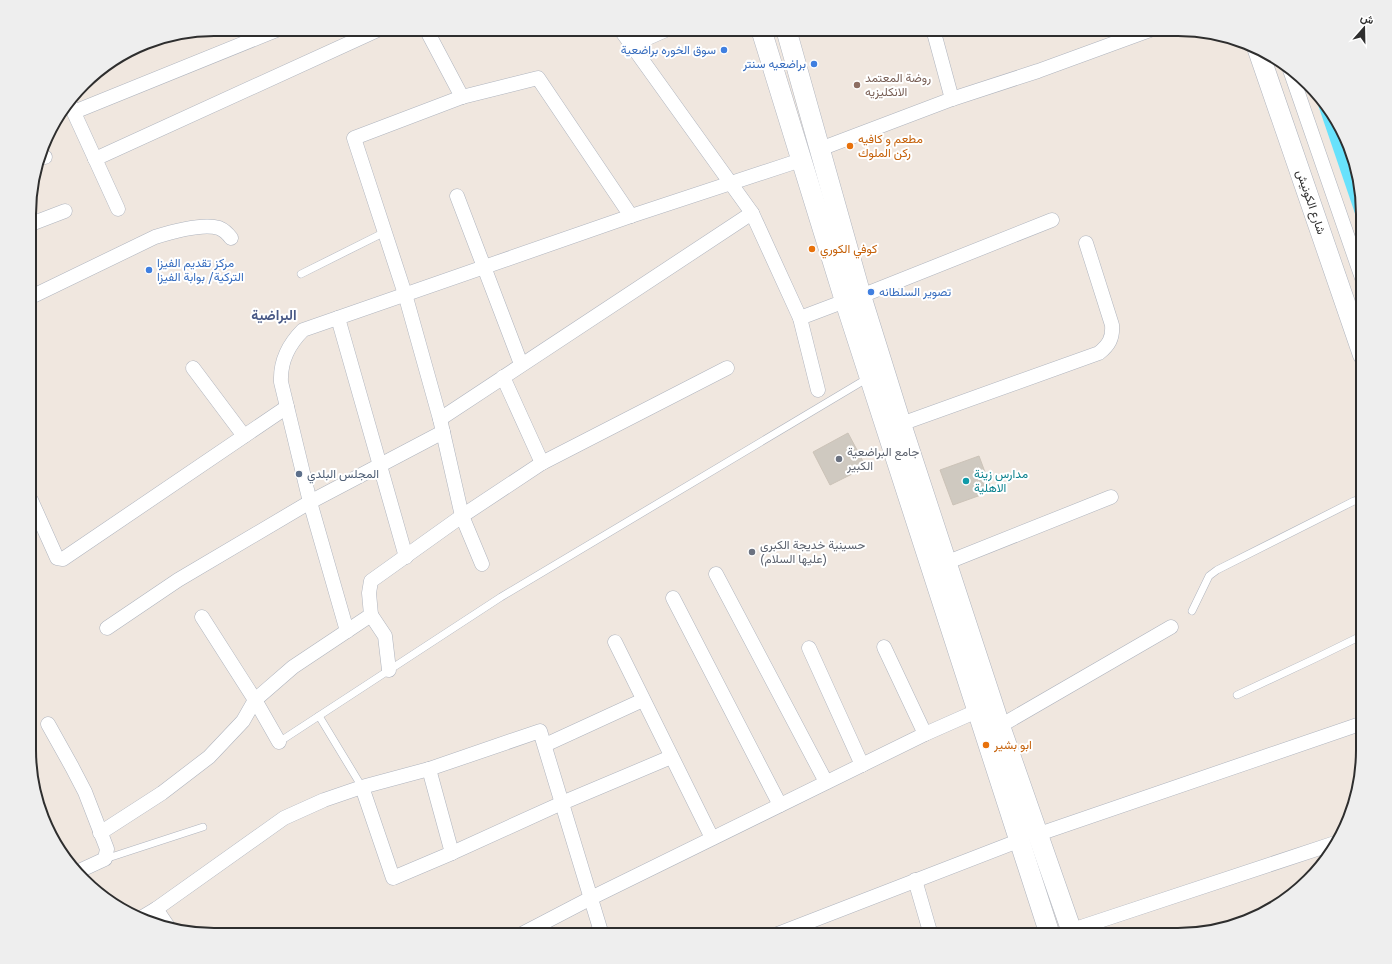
<svg xmlns="http://www.w3.org/2000/svg" width="1392" height="964" font-family="'Golos Text',Vazirmatn,sans-serif">
  <style>
    .water { fill: #68e2fc }
    .building { fill: #cfc9c0; stroke: #ccc3b8 }
    .lines { fill: none; stroke-linecap: round; stroke-linejoin: round }
    .lane-casing { stroke: #afb4be; stroke-width: 8 }
    .street-casing { stroke: #afb4be; stroke-width: 15 }
    .secondary-casing { stroke: #afb4be; stroke-width: 21 }
    .lane { stroke: #fff; stroke-width: 7 }
    .street { stroke: #fff; stroke-width: 14 }
    .secondary { stroke: #fff; stroke-width: 20 }
    .shop-dot { fill: #3f7fe0; stroke: #fff; stroke-width: 1.5 }
    .education-dot { fill: #8d6e63; stroke: #fff; stroke-width: 1.5 }
    .food-dot { fill: #e8710a; stroke: #fff; stroke-width: 1.5 }
    .worship-dot { fill: #6b7280; stroke: #fff; stroke-width: 1.5 }
    .service-dot { fill: #5c6f8a; stroke: #fff; stroke-width: 1.5 }
    .culture-dot { fill: #0f9aa8; stroke: #fff; stroke-width: 1.5 }
    .labels { text-anchor: middle; stroke-width: 4; stroke-linejoin: round; paint-order: stroke }
    .shop-label { font-size: 12px; fill: #366cbe; stroke: #fff; text-anchor: end }
    .education-label { font-size: 12px; fill: #785e54; stroke: #fff; text-anchor: start }
    .food-label { font-size: 12px; fill: #c56008; stroke: #fff; text-anchor: start }
    .street-label { font-size: 12px; fill: #2e2e2e; stroke: #fff }
    .worship-label { font-size: 12px; fill: #5b616d; stroke: #fff; text-anchor: start }
    .service-label { font-size: 12px; fill: #4e5e75; stroke: #fff; text-anchor: start }
    .culture-label { font-size: 12px; fill: #0d838f; stroke: #fff; text-anchor: start }
    .quarter-label { font-size: 14px; font-weight: bold; fill: #485885; stroke: #fff }
    .rim { fill: none; stroke: #2e2e2e; stroke-width: 2 }
  </style>
  <rect width="100%" height="100%" fill="#f0e7df"/>
  <path class="water" d="M 1316,99 L 1344,132 L 1363,203 L 1363,237 Z"/>
  <g class="building">
    <path d="M 848,433 L 866,467 L 830,485 L 813,452 Z"/>
    <path d="M 979,456 L 992,491 L 953,505 L 940,470 Z"/>
  </g>
  <g class="lines">
    <defs>
      <g id="lane">
        <path d="M 301,274 L 385,232"/>
        <path d="M 1192,611 L 1209,576 L 1217,570 L 1354,501 L 1363,499"/>
        <path d="M 1237,695 L 1314,659 L 1363,635"/>
        <path d="M 319,716 L 362,787"/>
        <path d="M 279,742 L 501,597 L 868,378"/>
        <path d="M 105,859 L 203,827"/>
      </g>
      <g id="street">
        <path d="M 426,29 L 462,97"/>
        <path d="M 620,29 L 752,213 L 800,318 L 818,390"/>
        <path d="M 933,29 L 952,99"/>
        <path d="M 632,45 L 668,29"/>
        <path d="M 1289,67 L 1363,281"/>
        <path d="M 70,104 L 118,209"/>
        <path d="M 74,112 L 279,29"/>
        <path d="M 820,149 L 952,99 L 1038,71 L 1153,29"/>
        <path d="M 40,158 L 45,157"/>
        <path d="M 95,159 L 380,29"/>
        <path d="M 457,196 L 521,364"/>
        <path d="M 31,224 L 65,211"/>
        <path d="M 861,296 L 1052,220"/>
        <path d="M 31,297 L 155,237 C 171,232 203,223 219,228 C 224,230 228,234 231,238"/>
        <path d="M 338,318 L 406,557"/>
        <path d="M 800,318 L 845,301"/>
        <path d="M 193,368 L 244,436"/>
        <path d="M 503,377 L 542,463"/>
        <path d="M 440,419 L 752,213"/>
        <path d="M 901,424 L 1099,353 C 1109,345 1113,338 1112,325 L 1086,243"/>
        <path d="M 31,500 L 57,558 L 63,559 L 287,407"/>
        <path d="M 948,562 L 1111,497"/>
        <path d="M 482,564 L 462,516 L 440,419 L 405,294 L 354,138 L 462,97 L 538,78 L 631,216"/>
        <path d="M 716,574 L 826,782"/>
        <path d="M 673,598 L 780,805"/>
        <path d="M 371,615 L 385,636 L 389,670"/>
        <path d="M 202,617 L 255,700 L 279,742"/>
        <path d="M 107,628 L 178,580 L 310,502 L 443,432"/>
        <path d="M 347,631 L 310,502 L 281,382 C 280,362 289,344 303,330 L 631,216 L 801,160"/>
        <path d="M 615,642 L 712,838"/>
        <path d="M 884,647 L 925,734"/>
        <path d="M 809,648 L 862,765"/>
        <path d="M 48,724 L 72,767 L 85,792 L 107,849 L 105,859 L 79,871"/>
        <path d="M 1000,726 L 1171,627"/>
        <path d="M 545,745 L 643,700"/>
        <path d="M 429,769 L 452,853"/>
        <path d="M 362,787 L 393,878 L 452,853 L 562,803 L 671,757"/>
        <path d="M 100,833 L 162,793 L 209,757 L 243,721 L 255,700 L 293,667 L 371,615 L 369,593 L 371,581 L 462,516 L 542,463 L 727,368"/>
        <path d="M 1039,834 L 1363,723"/>
        <path d="M 915,880 L 931,935"/>
        <path d="M 156,909 L 169,928"/>
        <path d="M 141,918 L 156,909 L 284,818 L 324,800 L 362,787 L 429,769 L 540,731 L 602,935"/>
        <path d="M 1072,930 L 1335,843"/>
        <path d="M 520,935 L 591,898 L 925,734 L 977,711"/>
        <path d="M 775,935 L 1018,841"/>
      </g>
      <g id="secondary">
        <path d="M 761,29 L 845,301 L 1050,935"/>
        <path d="M 786,29 L 861,296 L 901,424 L 1000,726 L 1073,935"/>
        <path d="M 1258,50 L 1363,355"/>
      </g>
    </defs>
    <use href="#lane" class="lane-casing"/>
    <use href="#street" class="street-casing"/>
    <use href="#secondary" class="secondary-casing"/>
    <use href="#lane" class="lane"/>
    <use href="#street" class="street"/>
    <use href="#secondary" class="secondary"/>
  </g>
  <g class="shop-dot">
    <circle cx="724" cy="50" r="4"/>
    <circle cx="814" cy="64" r="4"/>
    <circle cx="149" cy="270" r="4"/>
    <circle cx="871" cy="292" r="4"/>
  </g>
  <circle class="education-dot" cx="857" cy="85" r="4"/>
  <g class="food-dot">
    <circle cx="850" cy="146" r="4"/>
    <circle cx="812" cy="249" r="4"/>
    <circle cx="986" cy="745" r="4"/>
  </g>
  <g class="worship-dot">
    <circle cx="839" cy="459" r="4"/>
    <circle cx="752" cy="552" r="4"/>
  </g>
  <circle class="service-dot" cx="299" cy="474" r="4"/>
  <circle class="culture-dot" cx="966" cy="481" r="4"/>
  <g class="labels">
    <g class="shop-label">
      <text x="716" y="54">سوق الخوره براضعية</text>
      <text x="806" y="68">براضعيه سنتر</text>
      <text x="157" y="267" text-anchor="start">مركز تقديم الفيزا<tspan x="157" dy="14">التركية/ بوابة الفيزا</tspan></text>
      <text x="879" y="296" text-anchor="start">تصوير السلطانه</text>
    </g>
    <g class="education-label">
      <text x="865" y="82">روضة المعتمد<tspan x="865" dy="14">الانكليزيه</tspan></text>
    </g>
    <g class="food-label">
      <text x="858" y="143">مطعم و كافيه<tspan x="858" dy="14">ركن الملوك</tspan></text>
      <text x="820" y="253">كوفي الكوري</text>
      <text x="994" y="749">ابو بشير</text>
    </g>
    <g class="street-label">
      <text transform="translate(1311 202) rotate(71)" y="4">شارع الكونيش</text>
    </g>
    <g class="worship-label">
      <text x="847" y="456">جامع البراضعية<tspan x="847" dy="14">الكبير</tspan></text>
      <text x="760" y="549">حسينية خديجة الكبرى<tspan x="760" dy="14">(عليها السلام)</tspan></text>
    </g>
    <g class="service-label">
      <text x="307" y="478">المجلس البلدي</text>
    </g>
    <g class="culture-label">
      <text x="974" y="478">مدارس زينة<tspan x="974" dy="14">الاهلية</tspan></text>
    </g>
    <g class="quarter-label">
      <text x="274" y="320">البراضية</text>
    </g>
  </g>
  <path d="M0 0H1392V964H0ZM214 36H1178A178 178 0 0 1 1356 214V750A178 178 0 0 1 1178 928H214A178 178 0 0 1 36 750V214A178 178 0 0 1 214 36Z" fill="#eee" fill-rule="evenodd"/>
  <path class="rim" d="M214 36H1178A178 178 0 0 1 1356 214V750A178 178 0 0 1 1178 928H214A178 178 0 0 1 36 750V214A178 178 0 0 1 214 36Z"/>
  <g transform="translate(1364 28) rotate(20)" stroke="#ffffff" stroke-width="3" paint-order="stroke">
  <path d="M0-3L7 15L0 10L-7 15Z" fill="#2e2e2e"/>
  <text y="-6" font-size="11" font-weight="bold" text-anchor="middle" fill="#2e2e2e">ش</text>
  </g>
</svg>
